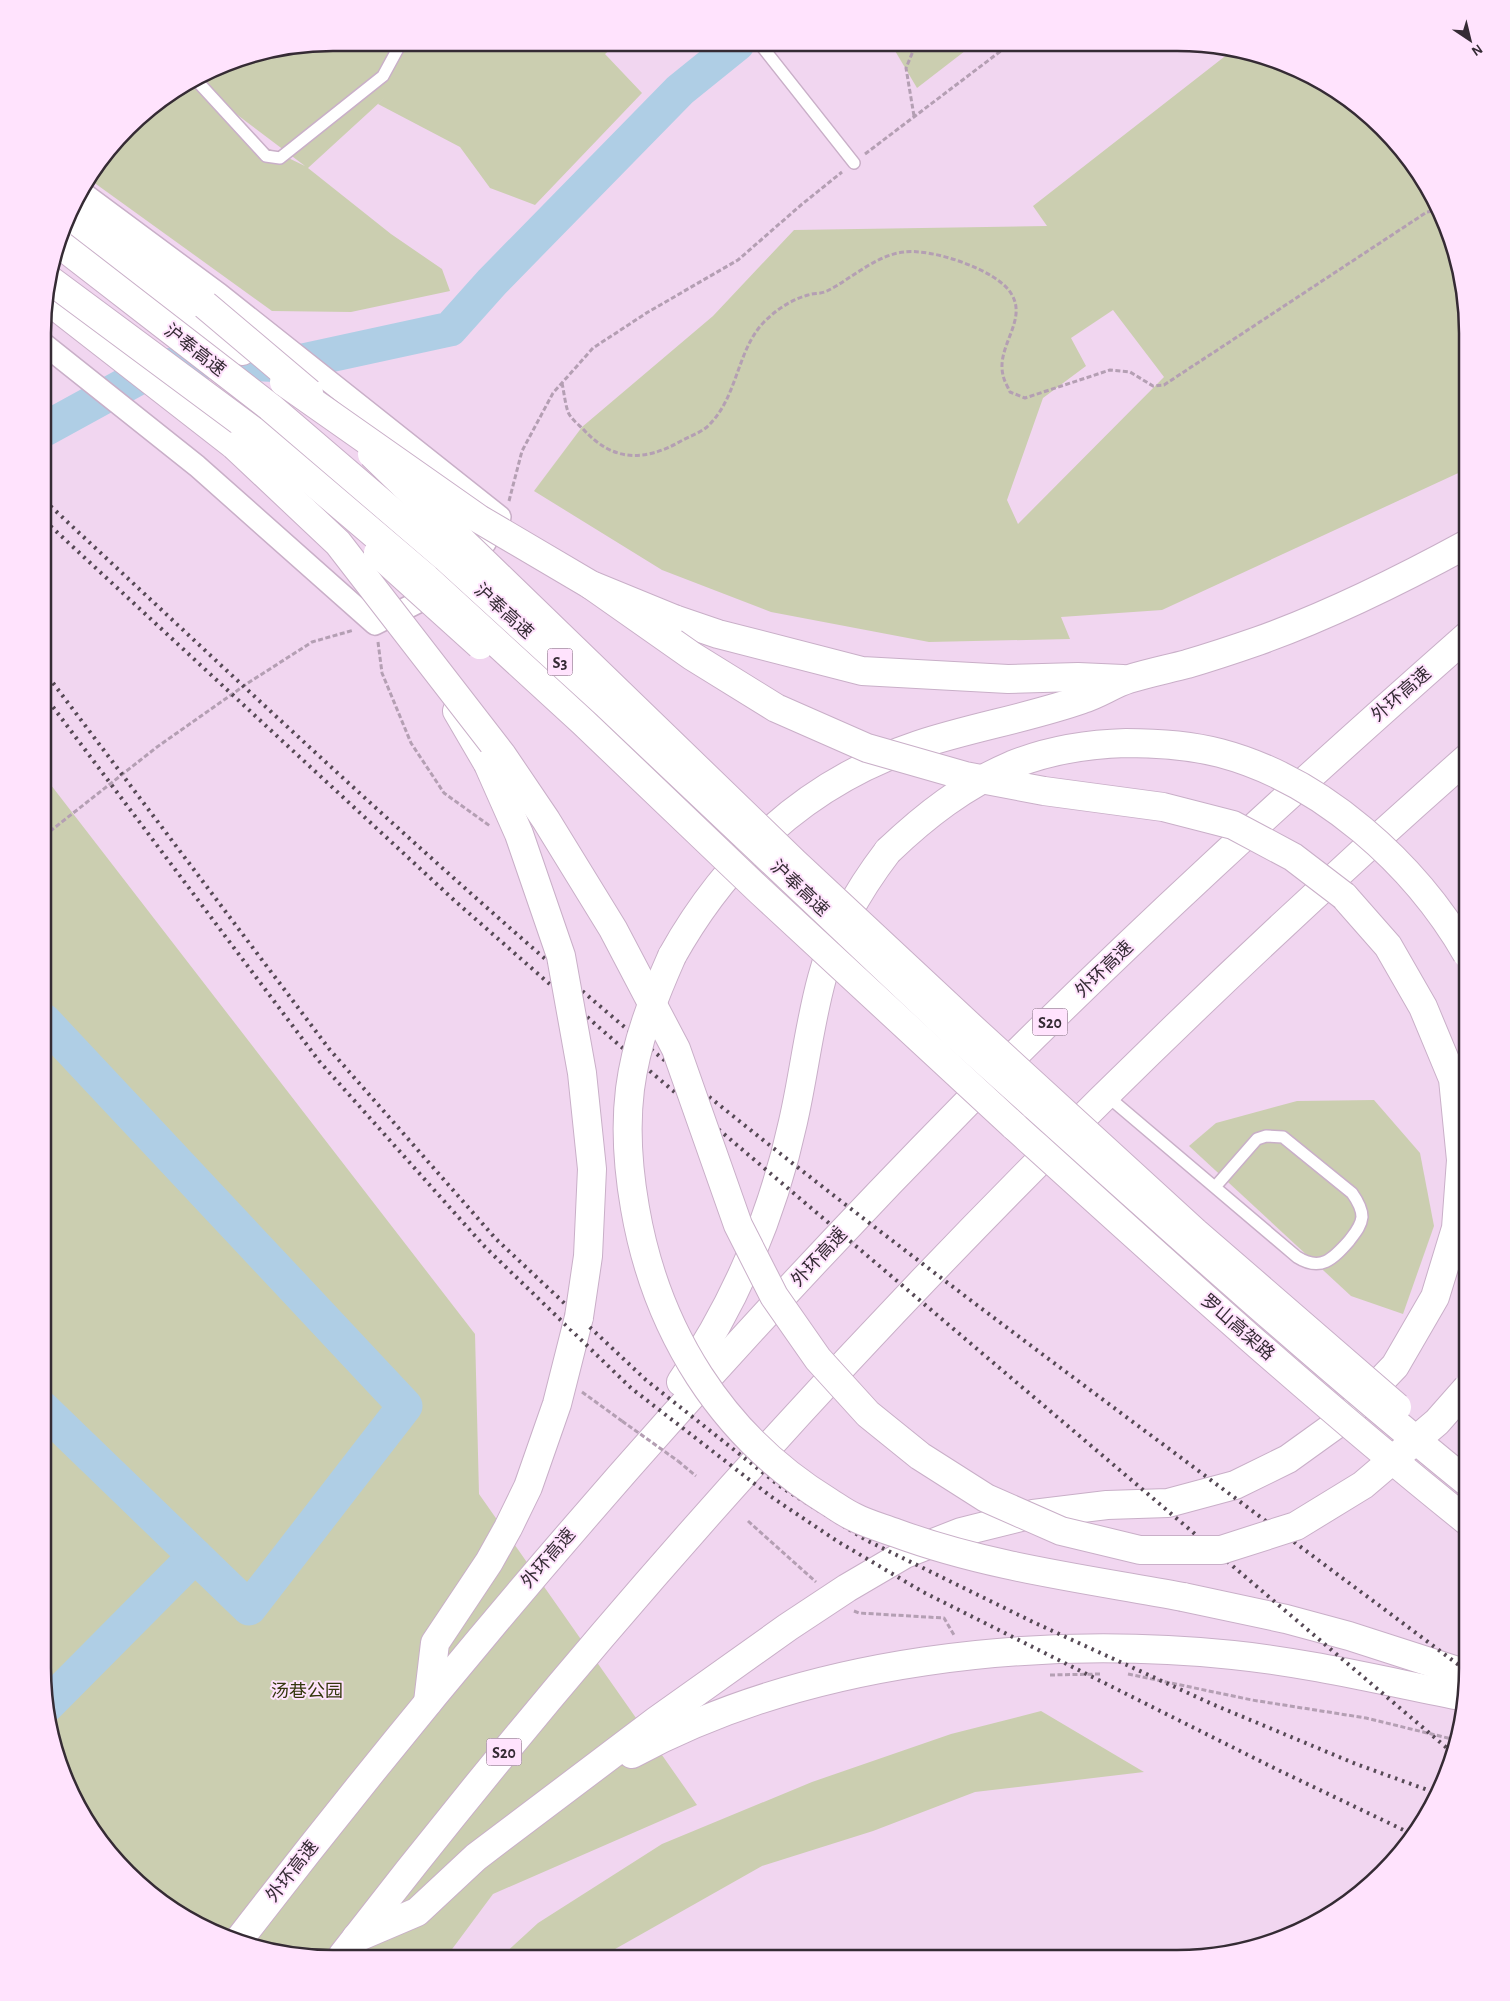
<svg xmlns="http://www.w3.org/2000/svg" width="1510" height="2001" font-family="'Alegreya Sans','Noto Sans SC',sans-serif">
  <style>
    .green { fill: #cbceb0; fill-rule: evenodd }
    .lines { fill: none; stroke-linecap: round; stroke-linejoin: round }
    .river { stroke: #afcee5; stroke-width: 35 }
    .service-casing { stroke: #c9afc8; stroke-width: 14 }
    .minor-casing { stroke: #c9afc8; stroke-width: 24 }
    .primary-casing { stroke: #c9afc8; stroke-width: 30 }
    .motorway-casing { stroke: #c9afc8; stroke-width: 30 }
    .path { stroke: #b49fb3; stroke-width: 3; stroke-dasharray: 5 2.5; stroke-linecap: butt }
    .service { stroke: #fff; stroke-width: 11 }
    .minor { stroke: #fff; stroke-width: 21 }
    .primary { stroke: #fff; stroke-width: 28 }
    .motorway { stroke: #fff; stroke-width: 28 }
    .rail { stroke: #564955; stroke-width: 4; stroke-dasharray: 2.5 5; stroke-linecap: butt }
    .primary-bridge-casing { stroke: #c9afc8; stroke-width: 30; stroke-linecap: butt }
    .trunk-bridge-casing { stroke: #c9afc8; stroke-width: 30; stroke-linecap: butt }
    .motorway-bridge-casing { stroke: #c9afc8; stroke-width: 30; stroke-linecap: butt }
    .path-bridge { stroke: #b49fb3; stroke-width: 3; stroke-dasharray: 5 2.5; stroke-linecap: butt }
    .primary-bridge { stroke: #fff; stroke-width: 28 }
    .trunk-bridge { stroke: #fff; stroke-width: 28 }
    .motorway-bridge { stroke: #fff; stroke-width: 28 }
    .labels { text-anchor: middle; stroke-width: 4; stroke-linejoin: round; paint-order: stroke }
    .shield { fill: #ffe3fd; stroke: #726270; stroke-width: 1 }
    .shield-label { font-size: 16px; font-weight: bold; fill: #352b34 }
    .street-label { font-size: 18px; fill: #352b34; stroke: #ffe3fd }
    .park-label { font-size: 18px; fill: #34370c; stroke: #ffe3fd }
    .rim { fill: none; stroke: #352b34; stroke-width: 2.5 }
  </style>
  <rect width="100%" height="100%" fill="#f1d6f0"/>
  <g class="green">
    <path d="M 333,43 L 618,43 L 605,54 L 642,93 L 535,205 L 490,188 L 460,147 L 378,104 L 391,92 L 308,168 L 391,234 L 442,269 L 450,291 L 351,312 L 272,311 L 89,179 L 142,114 L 239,58 ZM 219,101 L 305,166 L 251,140 Z"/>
    <path d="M 891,44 L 974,44 L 917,88 Z"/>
    <path d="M 1233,50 L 1288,64 L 1339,92 L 1397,144 L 1437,204 L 1458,258 L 1467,332 L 1467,469 L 1162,610 L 1061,617 L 1070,639 L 929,642 L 771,612 L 662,570 L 534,491 L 582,427 L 713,316 L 794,230 L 1047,226 L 1033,206 ZM 1113,310 L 1164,377 L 1018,524 L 1007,500 L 1043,398 L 1086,366 L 1071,338 Z"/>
    <path d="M 44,776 L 475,1334 L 479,1494 L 697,1805 L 493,1894 L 447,1956 L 295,1956 L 222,1937 L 171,1909 L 115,1860 L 73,1797 L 52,1743 L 43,1669 Z"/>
    <path d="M 1374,1100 L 1420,1153 L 1434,1226 L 1403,1314 L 1351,1296 L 1189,1146 L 1216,1123 L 1297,1101 Z"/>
    <path d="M 1041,1711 L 1144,1772 L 975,1792 L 873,1831 L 762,1866 L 601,1957 L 501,1957 L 538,1923 L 662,1844 L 812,1782 L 951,1734 Z"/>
  </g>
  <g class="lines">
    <g class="river">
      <path d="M 45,429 L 158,367 L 200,361 L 284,365 L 450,329 L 492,282 L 680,90 L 737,44"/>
      <path d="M 43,1409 L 249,1608 L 405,1406 L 44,1021"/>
      <path d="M 47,1705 L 195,1556"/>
    </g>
    <defs>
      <g id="service">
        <path d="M 760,44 L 854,163"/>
        <path d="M 198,82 L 266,156 L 280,158 L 383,76 L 401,43"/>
        <path d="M 1106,1095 L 1297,1257 C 1321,1272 1333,1259 1349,1241 C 1354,1234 1361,1227 1362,1217 C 1362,1208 1357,1200 1352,1193 L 1283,1137 L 1266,1136 L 1257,1139 L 1215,1187"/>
      </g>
      <g id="minor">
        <path d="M 80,191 L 219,294 L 500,517 L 485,543 L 467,565"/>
        <path d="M 45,345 L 197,466 L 375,624 L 440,591"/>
      </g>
      <path id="primary" d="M 73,211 L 205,305"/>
      <g id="motorway">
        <path d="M 69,225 L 242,351"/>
        <path d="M 45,298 L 235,446"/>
        <path d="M 674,619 L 718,634 L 862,671 L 1008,679 L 1078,677 L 1123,679"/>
        <path d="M 457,711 L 488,764"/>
        <path d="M 672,956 C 728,856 808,782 918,745 C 972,727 1029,718 1083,699 C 1099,694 1113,684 1129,679 C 1148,673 1168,669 1187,664 C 1211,657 1235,649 1258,641 C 1331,615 1399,581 1467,544"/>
        <path d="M 681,1382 C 735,1305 773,1214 793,1122 C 804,1074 809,1025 822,978 C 834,931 859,889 888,851"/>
        <path d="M 1183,1597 L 1286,1619 L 1349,1636 L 1467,1674"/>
        <path d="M 428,1702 L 435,1643 L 489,1562 L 508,1528 L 528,1487 L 557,1404 L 579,1317"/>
        <path d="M 632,1754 C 807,1659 1037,1635 1233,1655 C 1311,1663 1388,1682 1465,1697"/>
        <path d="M 356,1938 L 417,1912 L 476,1857 L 656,1721 L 788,1627 L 847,1588 L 905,1554 L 961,1532 L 1033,1514 L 1107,1505 L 1168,1503 L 1235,1485 L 1288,1459 L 1345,1418 L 1395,1366 L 1435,1297 L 1456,1228 L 1461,1160 L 1453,1079 L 1423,1007 L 1388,946 L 1344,896"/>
        <path d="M 238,1941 C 464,1648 706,1368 966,1104 C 1127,941 1296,787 1467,636"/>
        <path d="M 342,1956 C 677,1522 1056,1121 1467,758"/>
      </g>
    </defs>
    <use href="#service" class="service-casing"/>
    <use href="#minor" class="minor-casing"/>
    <use href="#primary" class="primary-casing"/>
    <use href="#motorway" class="motorway-casing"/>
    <g class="path">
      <path d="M 914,116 L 906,68 L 916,44"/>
      <path d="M 865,154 L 1010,44"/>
      <path d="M 562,383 C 564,392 565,403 568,412 C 571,419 578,424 583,429 C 613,462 644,462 681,441 C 690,436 703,432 710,424 C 738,395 737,350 764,322 C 777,309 791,300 808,295 C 814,293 821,294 827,291 C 851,279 876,255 904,252 C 931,248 999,270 1012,295 C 1027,321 996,347 1003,375 C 1004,381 1008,387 1010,392 L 1025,398 L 1110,370 L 1130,372 L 1153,386 L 1164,385 L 1427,212 L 1440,210"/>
      <path d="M 509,501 L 522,451 L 553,393 L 593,348 L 648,312 L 738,260 L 801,205 L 842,172"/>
      <path d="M 378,642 L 382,673 L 411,743 L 444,793 L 490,826"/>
      <path d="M 44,836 L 157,747 L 248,683 L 312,642 L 354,630"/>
      <path d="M 582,1392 L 622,1421"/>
      <path d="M 678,1461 L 696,1476"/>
      <path d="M 748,1521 L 816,1582"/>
      <path d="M 854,1611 L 859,1613 L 944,1618 L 954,1635"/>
      <path d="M 1128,1674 L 1252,1700 L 1366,1718 L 1456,1740"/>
      <path d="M 1050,1675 L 1101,1674"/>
    </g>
    <use href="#service" class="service"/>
    <use href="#minor" class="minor"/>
    <use href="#primary" class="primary"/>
    <use href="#motorway" class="motorway"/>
    <g class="rail">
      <path d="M 45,501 C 237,680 427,860 628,1030 C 770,1149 918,1261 1066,1372 C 1200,1472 1333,1571 1467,1671"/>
      <path d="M 45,521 L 455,901 L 618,1044 L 1454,1754"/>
      <path d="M 44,671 L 330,1050 L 496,1239 L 646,1380 L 781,1487 L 866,1540 L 1033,1622 L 1212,1704 L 1356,1764 L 1436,1793"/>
      <path d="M 44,695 L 319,1061 L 485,1247 L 631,1388 L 773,1498 L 837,1541 L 923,1592 L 1276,1769 L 1414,1835"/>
    </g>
    <defs>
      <g id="primary-bridge">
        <path d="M 205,305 L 309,393"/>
        <path d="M 372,454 L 794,862 L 972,1028 L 1195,1232 L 1397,1407"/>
        <path d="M 378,553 L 480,645"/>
      </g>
      <g id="trunk-bridge">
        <path d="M 1034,1105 C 1176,1233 1318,1361 1467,1482"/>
        <path d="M 1014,1126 C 1163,1261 1311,1396 1467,1521"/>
      </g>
      <g id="motorway-bridge">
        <path d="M 62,246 L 270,407 L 445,557 L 606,704 L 957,1036 L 1034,1105"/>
        <path d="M 50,280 L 252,430 L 426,578 L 583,722 L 760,891 L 1014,1126"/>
        <path d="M 284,382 L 479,519 L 591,585 L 674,619"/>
        <path d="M 235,446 L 338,543 L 502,755 L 546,820 L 613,929 L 676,1049 L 738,1225 L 774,1296 L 818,1359 L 868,1414 L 920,1456 L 986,1498 L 1061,1531 L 1140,1550 L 1221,1550 L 1296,1526 L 1363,1485 L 1437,1422 L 1467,1388"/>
        <path d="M 591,585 L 692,656 L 776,708 L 867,748 L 965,776 L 1044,791 L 1163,807 L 1233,825 L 1293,857 L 1344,896"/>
        <path d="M 488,764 L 519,834 L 561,956 L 582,1073 L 592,1169 L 588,1256 L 579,1317"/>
        <path d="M 888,851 C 926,815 963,786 1012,765 C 1047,751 1088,744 1126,743 C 1158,743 1189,745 1220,753 C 1322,780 1415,864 1467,954"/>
        <path d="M 672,956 C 653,999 636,1042 630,1089 C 625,1129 628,1168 635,1208 C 656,1330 721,1436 829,1502 C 837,1507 845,1513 854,1517 C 867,1524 883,1528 896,1533 C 988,1567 1087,1579 1183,1597"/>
      </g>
    </defs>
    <use href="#primary-bridge" class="primary-bridge-casing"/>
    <use href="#trunk-bridge" class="trunk-bridge-casing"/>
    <use href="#motorway-bridge" class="motorway-bridge-casing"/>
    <path class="path-bridge" d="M 622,1421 L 678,1461"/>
    <use href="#primary-bridge" class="primary-bridge"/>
    <use href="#trunk-bridge" class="trunk-bridge"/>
    <use href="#motorway-bridge" class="motorway-bridge"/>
  </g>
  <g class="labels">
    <g class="shield">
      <rect x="547.5" y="648.5" width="25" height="27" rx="4"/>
      <rect x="1032.5" y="1008.5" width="35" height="27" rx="4"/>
      <rect x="486.5" y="1738.5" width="35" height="27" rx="4"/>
    </g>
    <g class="shield-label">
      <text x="560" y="668">S3</text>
      <text x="1050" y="1028">S20</text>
      <text x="504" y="1758">S20</text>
    </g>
    <g class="street-label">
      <text transform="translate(195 350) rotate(38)" y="6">沪奉高速</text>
      <text transform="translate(504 611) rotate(42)" y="6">沪奉高速</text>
      <text transform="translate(1401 694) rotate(-41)" y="6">外环高速</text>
      <text transform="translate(800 888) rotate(43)" y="6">沪奉高速</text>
      <text transform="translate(1104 969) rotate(-44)" y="6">外环高速</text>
      <text transform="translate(819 1257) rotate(-47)" y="6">外环高速</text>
      <text transform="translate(1238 1327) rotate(41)" y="6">罗山高架路</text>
      <text transform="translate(548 1558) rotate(-49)" y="6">外环高速</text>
      <text transform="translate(292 1871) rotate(-52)" y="6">外环高速</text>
    </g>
    <g class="park-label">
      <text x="307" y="1697">汤巷公园</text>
    </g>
  </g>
  <path d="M0 0H1510V2001H0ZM333 51H1177A282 282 0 0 1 1459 333V1668A282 282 0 0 1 1177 1950H333A282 282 0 0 1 51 1668V333A282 282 0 0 1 333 51Z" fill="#ffe3fd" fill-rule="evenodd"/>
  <path class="rim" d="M333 51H1177A282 282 0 0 1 1459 333V1668A282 282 0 0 1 1177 1950H333A282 282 0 0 1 51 1668V333A282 282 0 0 1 333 51Z"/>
  <g transform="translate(1470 40) rotate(145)" stroke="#ffe3fd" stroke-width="4" paint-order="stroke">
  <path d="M0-4L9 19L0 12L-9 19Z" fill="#352b34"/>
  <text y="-8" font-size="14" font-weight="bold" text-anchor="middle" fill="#352b34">N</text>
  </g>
</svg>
